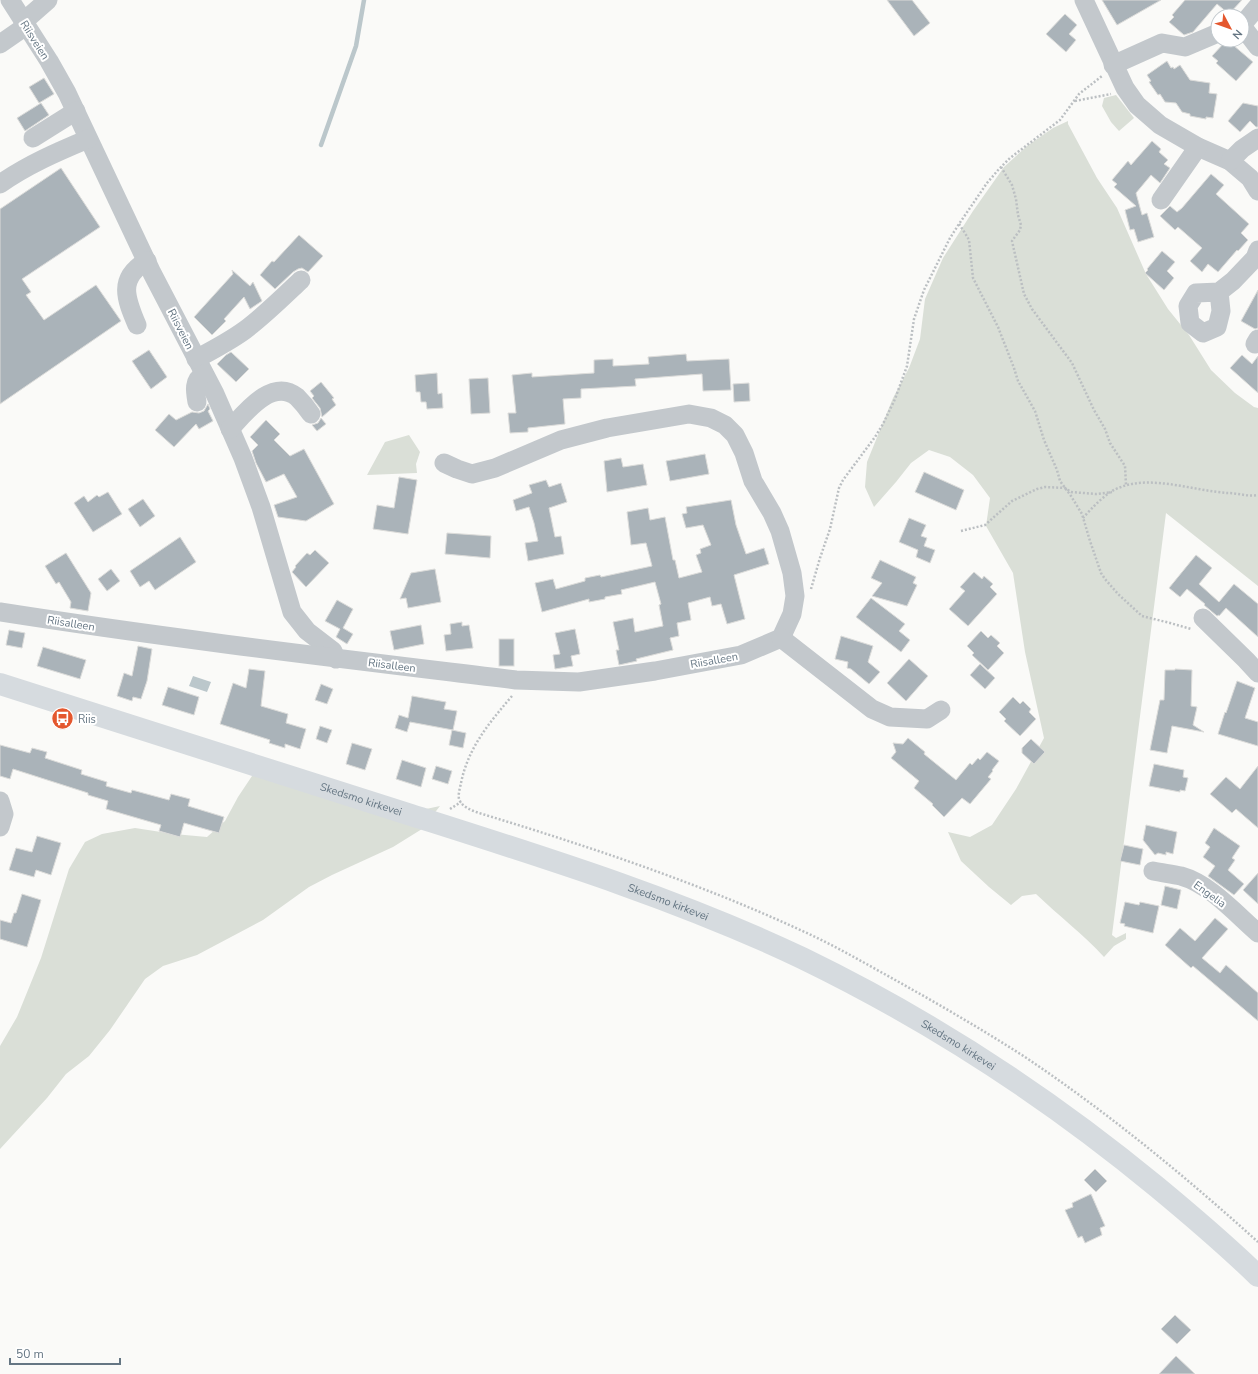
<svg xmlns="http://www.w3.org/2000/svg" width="1258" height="1374" font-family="'Nunito Sans',sans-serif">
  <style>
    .green { fill: #dadfd7 }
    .water { fill: #bbc7cb }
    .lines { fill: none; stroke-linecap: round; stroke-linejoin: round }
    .stream { stroke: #bbc7cb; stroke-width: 4.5 }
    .building { fill: #aab3b9; stroke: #dcdcda }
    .path { stroke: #bbbfc2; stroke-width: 2.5; stroke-dasharray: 2 2; stroke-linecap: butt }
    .minor { stroke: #c3c8cc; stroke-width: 19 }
    .highway { stroke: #d6dbdf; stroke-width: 22 }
    .labels { text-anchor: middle; stroke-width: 4; stroke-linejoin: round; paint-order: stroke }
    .street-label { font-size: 11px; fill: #657683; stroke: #fff }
    .poi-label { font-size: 11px; fill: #657683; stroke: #fff; text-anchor: start }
  </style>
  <rect width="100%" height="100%" fill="#fafaf8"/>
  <g class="green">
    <path d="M 1116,95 L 1134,118 L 1119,131 L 1111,122 L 1102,106 L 1104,98 Z"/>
    <path d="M 1068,121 L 1068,124 L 1097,178 L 1117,208 L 1146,274 L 1168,309 L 1189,335 L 1211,370 L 1235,393 L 1254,407 L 1258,408 L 1258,586 L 1166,513 L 1112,935 L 1116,938 L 1126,933 L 1126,939 L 1114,946 L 1104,957 C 1083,934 1059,916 1036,894 L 1022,896 L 1011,905 L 989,887 L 961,861 L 948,832 L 970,837 L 992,825 L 1016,789 L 1044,738 L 1025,652 L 1013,573 L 986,526 L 990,498 L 973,475 L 950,457 L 929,450 L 911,463 L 896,482 L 874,507 L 865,487 L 867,462 L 893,398 L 909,368 L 920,339 L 925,299 L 943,258 L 973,211 L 1004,167 L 1027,146 L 1053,128 Z"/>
    <path d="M 409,435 L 420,452 L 416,464 L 417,473 L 367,475 L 385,442 Z"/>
    <path d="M 254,773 L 426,809 L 440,806 L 422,829 L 393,847 L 332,875 L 309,887 L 263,920 L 197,955 L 163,966 L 145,979 L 110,1030 L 89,1056 L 66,1074 L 47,1098 L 0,1149 L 0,1046 L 17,1017 L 41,958 L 69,869 L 85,842 L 102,834 L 135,828 L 174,834 L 207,837 L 225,821 L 238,797 Z"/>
  </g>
  <path class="water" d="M 193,676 L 211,682 L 207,692 L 189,686 Z"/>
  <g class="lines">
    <path class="stream" d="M 321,145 L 356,46 L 364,0"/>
  </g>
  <g class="building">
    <path d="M 887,0 L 912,0 L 930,23 L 914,36 Z"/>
    <path d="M 1102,0 L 1161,0 L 1117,25 Z"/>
    <path d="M 1185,0 L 1242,0 L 1229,14 L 1217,4 L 1193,32 L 1184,35 L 1169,22 L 1174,17 L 1172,15 Z"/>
    <path d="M 1065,14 L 1077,25 L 1069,34 L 1076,40 L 1066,52 L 1046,34 Z"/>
    <path d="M 1225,42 L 1231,47 L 1233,45 L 1253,62 L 1236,81 L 1216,63 L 1218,61 L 1212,56 Z"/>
    <path d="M 1167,61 L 1171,68 L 1173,67 L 1174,69 L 1180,65 L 1190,80 L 1210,83 L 1209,93 L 1217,94 L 1213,118 L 1206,117 L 1206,119 L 1190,116 L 1190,114 L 1182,112 L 1176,103 L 1165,102 L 1160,94 L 1158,95 L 1149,82 L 1151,81 L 1147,75 Z"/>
    <path d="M 44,78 L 54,94 L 39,103 L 29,87 Z"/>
    <path d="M 41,103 L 49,115 L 25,131 L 17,118 Z"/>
    <path d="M 1243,103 L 1258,106 L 1258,127 L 1256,127 L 1250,121 L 1240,132 L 1228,121 Z"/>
    <path d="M 1152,141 L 1161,149 L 1159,152 L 1168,160 L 1164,164 L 1170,168 L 1160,183 L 1151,175 L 1136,193 L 1142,215 L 1147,213 L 1154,237 L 1138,242 L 1134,229 L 1130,230 L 1125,210 L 1136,206 L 1114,187 L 1117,184 L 1112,180 L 1128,161 L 1131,165 Z"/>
    <path d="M 61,168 L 100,227 L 22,279 L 31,292 L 26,295 L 44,320 L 96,285 L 121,321 L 0,404 L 0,209 Z"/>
    <path d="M 1211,174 L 1224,185 L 1216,194 L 1249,224 L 1241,233 L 1248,240 L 1238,251 L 1237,250 L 1218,272 L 1208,264 L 1202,272 L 1190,261 L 1202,248 L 1178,227 L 1175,230 L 1160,216 L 1170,206 L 1177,212 L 1182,208 Z"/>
    <path d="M 299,235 L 323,256 L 308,272 L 302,268 L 298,269 L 293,272 L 275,289 L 260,275 L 272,261 L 274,262 Z"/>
    <path d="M 1162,251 L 1175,262 L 1167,271 L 1174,278 L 1164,290 L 1145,273 L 1148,270 L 1147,269 Z"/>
    <path d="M 232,270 L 250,286 L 253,282 L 262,301 L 250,309 L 244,297 L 224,319 L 226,321 L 212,335 L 194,317 L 233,274 Z"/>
    <path d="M 1258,290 L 1258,328 L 1255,329 L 1241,321 Z"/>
    <path d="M 149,350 L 167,377 L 151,389 L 132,361 Z"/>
    <path d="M 231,352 L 249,369 L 236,382 L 217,364 L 226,355 Z"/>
    <path d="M 686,354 L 687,361 L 729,359 L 731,390 L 703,391 L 702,374 L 635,379 L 636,386 L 581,389 L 581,398 L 563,399 L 565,424 L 528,428 L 528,432 L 510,433 L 508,413 L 516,413 L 512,375 L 532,373 L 532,377 L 594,373 L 594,360 L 613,359 L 613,366 L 649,364 L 648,357 Z"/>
    <path d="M 1242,355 L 1252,364 L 1258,356 L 1258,393 L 1230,368 Z"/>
    <path d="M 437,373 L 438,394 L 442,393 L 443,408 L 427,409 L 426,402 L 421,402 L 420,392 L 416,392 L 415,375 Z"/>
    <path d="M 488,378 L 490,413 L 471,414 L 469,379 Z"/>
    <path d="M 321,382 L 334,398 L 332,399 L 336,405 L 322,417 L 320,408 L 312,398 L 314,396 L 310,391 Z"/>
    <path d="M 749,383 L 750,401 L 734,402 L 733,384 Z"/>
    <path d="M 208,404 L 210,409 L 208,411 L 213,421 L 199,429 L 196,424 L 174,447 L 155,430 L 169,414 L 176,420 L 192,412 L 199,413 L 204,411 Z"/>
    <path d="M 321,418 L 326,424 L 317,431 L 312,425 L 318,423 Z"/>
    <path d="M 266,420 L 280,434 L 274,440 L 290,456 L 304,449 L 334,504 L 306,521 L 278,517 L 274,505 L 297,497 L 284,474 L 266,482 L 256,463 L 252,451 L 258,445 L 250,437 Z"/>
    <path d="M 705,454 L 709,474 L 670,481 L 666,461 Z"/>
    <path d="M 621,458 L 623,467 L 643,464 L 647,485 L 607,492 L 604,461 Z"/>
    <path d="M 924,472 L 964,490 L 956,510 L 915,492 Z"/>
    <path d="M 399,477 L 417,480 L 408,534 L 373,529 L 377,505 L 394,508 Z"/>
    <path d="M 546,480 L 549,487 L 561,483 L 567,502 L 549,508 L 555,537 L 561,536 L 564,554 L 528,561 L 525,543 L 538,541 L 534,523 L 529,507 L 516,511 L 513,500 L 532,493 L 529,485 Z"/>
    <path d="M 108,492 L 122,514 L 93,532 L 74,503 L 84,496 L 88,502 L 97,495 L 99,497 Z"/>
    <path d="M 143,499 L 155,516 L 140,527 L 128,509 Z"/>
    <path d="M 731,500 L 736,525 L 746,554 L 764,548 L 769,564 L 734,575 L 745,619 L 727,624 L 721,604 L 712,606 L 710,597 L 688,603 L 691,620 L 677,623 L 679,636 L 670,638 L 673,650 L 636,659 L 637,661 L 619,665 L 616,650 L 619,650 L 613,622 L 633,618 L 635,632 L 663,626 L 659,605 L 661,604 L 655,582 L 621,590 L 622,594 L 605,597 L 605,599 L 589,602 L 589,599 L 542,612 L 535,583 L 553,579 L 556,589 L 585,581 L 585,578 L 600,575 L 601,577 L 652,566 L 646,543 L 631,545 L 627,512 L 648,508 L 650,520 L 665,517 L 673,560 L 675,560 L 679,578 L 702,572 L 696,555 L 701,553 L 700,549 L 711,545 L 703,525 L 686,528 L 682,514 L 687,513 L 686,507 Z"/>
    <path d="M 909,518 L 926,525 L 921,536 L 927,538 L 924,546 L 935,550 L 930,563 L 916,557 L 918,550 L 899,542 Z"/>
    <path d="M 447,533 L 491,536 L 490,558 L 445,554 Z"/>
    <path d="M 180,537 L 196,562 L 155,590 L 149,581 L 140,587 L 130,571 Z"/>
    <path d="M 315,550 L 329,563 L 306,587 L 292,572 L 296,567 L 295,566 L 307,553 L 310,555 Z"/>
    <path d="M 66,553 L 91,593 L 88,611 L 70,608 L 71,602 L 59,582 L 56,584 L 45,566 Z"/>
    <path d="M 1196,555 L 1212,568 L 1199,584 L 1219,602 L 1234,584 L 1258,604 L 1258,637 L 1226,608 L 1219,616 L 1219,615 L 1217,616 L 1204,605 L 1205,604 L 1187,589 L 1180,597 L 1169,588 Z"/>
    <path d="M 880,560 L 916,577 L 913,583 L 917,585 L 907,606 L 872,596 L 882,583 L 871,578 Z"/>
    <path d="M 111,569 L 120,581 L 107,591 L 98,579 Z"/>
    <path d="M 435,569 L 441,602 L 408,608 L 406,598 L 400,599 L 411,573 Z"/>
    <path d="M 974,572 L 982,579 L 984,576 L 993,584 L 990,587 L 997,594 L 968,626 L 949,609 L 965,591 L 960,587 Z"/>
    <path d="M 871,598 L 905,624 L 899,631 L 910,640 L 901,652 L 856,617 Z"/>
    <path d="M 337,600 L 353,609 L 343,628 L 353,634 L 347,644 L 336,637 L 340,629 L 325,621 Z"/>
    <path d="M 462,622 L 462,626 L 469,625 L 473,648 L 446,651 L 444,635 L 451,634 L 450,624 Z"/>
    <path d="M 421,625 L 424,644 L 394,650 L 390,631 Z"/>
    <path d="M 575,629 L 580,654 L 571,656 L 573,666 L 555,669 L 553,655 L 560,654 L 555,633 Z"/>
    <path d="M 9,630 L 25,633 L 22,648 L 6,645 Z"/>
    <path d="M 981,631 L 988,638 L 991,635 L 1000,643 L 997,646 L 1004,653 L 988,670 L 972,655 L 974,653 L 967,646 Z"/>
    <path d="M 841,636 L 873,646 L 868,662 L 880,672 L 869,684 L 851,669 L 847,668 L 848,662 L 835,659 Z"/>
    <rect x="499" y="639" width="15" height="27"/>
    <path d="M 138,646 L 152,649 L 147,681 L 141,699 L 133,697 L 132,701 L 117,696 L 124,673 L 132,676 Z"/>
    <path d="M 43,647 L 86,660 L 80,679 L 37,666 Z"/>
    <path d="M 909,659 L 928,676 L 906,701 L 887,683 Z"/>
    <path d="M 980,664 L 995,678 L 985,689 L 970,675 Z"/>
    <path d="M 249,669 L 265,671 L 261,706 L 288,714 L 286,723 L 306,729 L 300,749 L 285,744 L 285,748 L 269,743 L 270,740 L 220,724 L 233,683 L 246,688 Z"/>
    <path d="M 1175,669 L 1192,670 L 1191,706 L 1197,707 L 1193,725 L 1204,732 L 1172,726 L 1167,753 L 1150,750 L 1160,700 L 1164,700 L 1165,670 L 1175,670 Z"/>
    <path d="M 1237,681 L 1255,688 L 1245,718 L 1258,722 L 1258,746 L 1218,734 L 1225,712 L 1226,713 Z"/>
    <path d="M 321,684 L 333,689 L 327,704 L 315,700 Z"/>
    <path d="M 168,687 L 199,697 L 194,715 L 162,705 Z"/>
    <path d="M 412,696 L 446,702 L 444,709 L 457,711 L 453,730 L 410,722 L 407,732 L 395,728 L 399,715 L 408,718 Z"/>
    <path d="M 1013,697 L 1020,704 L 1023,701 L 1031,709 L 1029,712 L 1036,719 L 1020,736 L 1004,721 L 1006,719 L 999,712 Z"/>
    <path d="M 320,726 L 332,730 L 327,743 L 316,739 Z"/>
    <path d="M 452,730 L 466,733 L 463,748 L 449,745 Z"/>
    <path d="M 908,738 L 925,752 L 924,754 L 956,780 L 970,763 L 972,765 L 978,758 L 980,760 L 987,752 L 999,761 L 992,770 L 993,771 L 988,777 L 991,779 L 970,804 L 962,798 L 944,817 L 932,805 L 933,804 L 914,788 L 919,781 L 891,758 L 896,752 L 893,743 L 903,744 Z"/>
    <path d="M 1031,739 L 1045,752 L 1034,764 L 1022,753 L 1022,748 Z"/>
    <path d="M 352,743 L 372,749 L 365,770 L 346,764 Z"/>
    <path d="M 0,745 L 30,753 L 32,748 L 47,752 L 45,758 L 82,770 L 81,774 L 107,782 L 106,786 L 131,793 L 132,790 L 169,800 L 171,794 L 190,799 L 188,806 L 224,817 L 219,833 L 184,823 L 180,837 L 159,831 L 161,825 L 106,809 L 108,801 L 88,795 L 88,793 L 13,769 L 10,779 L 0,776 Z"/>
    <path d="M 402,760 L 426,768 L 421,787 L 396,779 Z"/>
    <path d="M 1154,764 L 1184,770 L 1183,777 L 1188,778 L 1185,791 L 1180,790 L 1180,792 L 1149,786 Z"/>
    <path d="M 436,766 L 452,771 L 448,784 L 432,779 Z"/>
    <path d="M 1258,766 L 1258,828 L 1236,809 L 1232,813 L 1210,794 L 1226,777 L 1240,789 Z"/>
    <path d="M 1146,825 L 1177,832 L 1173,854 L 1166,852 L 1166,855 L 1158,853 L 1155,855 L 1143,840 Z"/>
    <path d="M 1214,828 L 1240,846 L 1232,858 L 1235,860 L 1228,870 L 1244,884 L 1234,895 L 1208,876 L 1215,866 L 1203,857 L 1210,847 L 1205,843 Z"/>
    <path d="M 37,836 L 61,843 L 51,875 L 36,870 L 34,877 L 9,870 L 16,848 L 32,852 Z"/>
    <path d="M 1124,845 L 1143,849 L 1140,865 L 1120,861 Z"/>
    <path d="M 1258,873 L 1258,904 L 1243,890 Z"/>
    <path d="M 1165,886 L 1181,890 L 1177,909 L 1161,905 Z"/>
    <path d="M 22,894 L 41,900 L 27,947 L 0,939 L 0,920 L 11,923 L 14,913 L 16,913 Z"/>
    <path d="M 1125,902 L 1139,905 L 1140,902 L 1159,906 L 1153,933 L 1124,926 L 1125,924 L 1120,923 Z"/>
    <path d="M 1215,918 L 1228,929 L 1202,958 L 1220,973 L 1226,965 L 1258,993 L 1258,1021 L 1193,966 L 1191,968 L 1165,945 L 1180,928 L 1195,941 Z"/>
    <path d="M 1095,1169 L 1107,1181 L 1096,1192 L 1084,1180 Z"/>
    <path d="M 1091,1194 L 1105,1226 L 1100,1228 L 1102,1235 L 1085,1243 L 1082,1236 L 1078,1238 L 1065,1210 L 1073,1207 L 1072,1203 Z"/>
    <path d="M 1175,1315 L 1191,1330 L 1177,1344 L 1161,1329 Z"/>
    <path d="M 1176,1356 L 1195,1374 L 1159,1374 Z"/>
  </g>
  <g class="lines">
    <g class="path">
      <path d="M 1075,101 L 1111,94"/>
      <path d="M 1001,167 L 1012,185 L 1016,199 L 1018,215 L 1021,225 L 1020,230 L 1012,241 L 1024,294 L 1032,309 L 1072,363 L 1094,410 L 1105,429 L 1110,443 L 1125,466 L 1126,485"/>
      <path d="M 959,224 L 965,233 L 969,240 L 973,278 L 998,327 L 1014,368 L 1018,381 L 1035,411 L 1044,440 L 1057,470 L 1060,481 L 1071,496 L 1082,514 L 1090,541 L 1101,573 L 1105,579 L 1118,594 L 1142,616 L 1170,623 L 1191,629"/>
      <path d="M 1083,518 C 1093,507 1107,491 1121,487 C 1152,475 1195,491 1228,493 C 1238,493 1248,497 1258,495"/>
      <path d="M 961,531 L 985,525 L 1012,501 L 1037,489 L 1045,487 L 1065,488 L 1071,492 L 1096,494 L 1112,492"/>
      <path d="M 811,589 L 820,558 L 830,529 L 839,488 L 843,480 L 875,437 L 883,424 L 895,399 L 907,366 L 914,319 L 924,290 L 950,238 L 959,224 L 987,183 L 999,169 L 1010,158 L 1060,120 L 1079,94 L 1102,76"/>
      <path d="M 512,696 C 489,723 468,748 461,783 C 460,788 458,794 459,799 C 462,807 471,810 479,813 C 591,847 702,884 809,934 C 839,948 868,965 897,981 C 940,1005 983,1030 1025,1057 C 1107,1112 1185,1176 1258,1242"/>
      <path d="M 450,809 L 461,802"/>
    </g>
    <g class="minor">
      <path d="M 10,0 L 49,61 L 67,93 L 152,273 L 215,394 L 243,458 L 261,507 L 292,612 L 307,631 L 333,651 L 336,659"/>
      <path d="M 1084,0 L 1125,88 L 1137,105 L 1160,125 L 1198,147 L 1230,161 L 1250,178 L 1258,191"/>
      <path d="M 23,22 L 48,0"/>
      <path d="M 1242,25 L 1258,6"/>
      <path d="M 1242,26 L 1258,47"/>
      <path d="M 0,44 L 26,26"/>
      <path d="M 1113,65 L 1162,43 L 1185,47 L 1218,33"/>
      <path d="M 33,138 L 76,111"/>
      <path d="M 1230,161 L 1242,149 L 1258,138"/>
      <path d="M 0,184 C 27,165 57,152 88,139"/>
      <path d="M 1161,200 L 1198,147"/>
      <path d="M 1219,292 L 1221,311 L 1217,327 L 1203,333 L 1190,323 L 1188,306 L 1196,293 L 1219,292 L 1233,281 L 1255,258 L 1258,250"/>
      <path d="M 137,325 C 126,299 117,278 147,261"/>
      <path d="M 1255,344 L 1258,339"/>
      <path d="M 196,359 C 213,350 230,341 245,330 C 265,315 283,297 301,280"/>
      <path d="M 197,402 C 195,391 193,380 204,374"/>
      <path d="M 230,429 C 245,413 272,377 297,397 C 302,402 307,408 311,414"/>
      <path d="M 0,612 C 172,639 344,659 516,680 L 579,682 L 655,671 L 741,655 L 781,638 L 792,614 L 795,596 L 792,573 L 780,531 L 772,513 L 753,481 L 744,453 L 735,435 L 725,425 L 711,418 L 689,414 L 607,428 L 561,440 L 495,468 L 472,474 L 457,469 L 444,463"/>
      <path d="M 1203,618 L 1246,660 L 1258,673"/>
      <path d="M 781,638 L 872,709 L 890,717 L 927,719 L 941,710"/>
      <path d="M 0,801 L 4,814 L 0,827"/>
      <path d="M 1153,871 C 1163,873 1172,874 1181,876 C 1210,884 1236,914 1258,933"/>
    </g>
    <path class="highway" id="s1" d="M 0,684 C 137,727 274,771 411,815 C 543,857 676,898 802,958 C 930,1020 1048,1097 1157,1187 C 1192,1216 1226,1245 1258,1276"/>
  </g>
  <defs>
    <symbol id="bus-disc" viewBox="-11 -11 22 22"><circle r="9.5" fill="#e4572e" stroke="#fff"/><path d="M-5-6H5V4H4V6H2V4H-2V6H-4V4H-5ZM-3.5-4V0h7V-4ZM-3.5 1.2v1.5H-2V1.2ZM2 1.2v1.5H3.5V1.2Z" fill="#fff"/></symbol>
  </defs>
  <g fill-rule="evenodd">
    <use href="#bus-disc" x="50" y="706" width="25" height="25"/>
  </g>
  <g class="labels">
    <g class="street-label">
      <text transform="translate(35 40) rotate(58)" y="4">Riisveien</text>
      <text transform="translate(181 329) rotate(63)" y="4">Riisveien</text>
      <text transform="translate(71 623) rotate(9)" y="4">Riisalleen</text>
      <text transform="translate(714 660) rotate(-10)" y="4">Riisalleen</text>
      <text transform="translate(392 665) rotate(7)" y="4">Riisalleen</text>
      <text dy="4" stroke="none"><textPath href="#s1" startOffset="379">Skedsmo kirkevei</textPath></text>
      <text transform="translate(1210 894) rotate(36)" y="4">Engelia</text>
      <text dy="4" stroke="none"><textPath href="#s1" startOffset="703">Skedsmo kirkevei</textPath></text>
      <text dy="4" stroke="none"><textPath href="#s1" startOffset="1027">Skedsmo kirkevei</textPath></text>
    </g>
    <g class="poi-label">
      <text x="78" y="723">Riis</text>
    </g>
  </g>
  <g transform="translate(1230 28) rotate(131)"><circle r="19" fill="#ffffff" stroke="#c1c8cd"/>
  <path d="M0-3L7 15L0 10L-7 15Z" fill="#e4572e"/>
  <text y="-6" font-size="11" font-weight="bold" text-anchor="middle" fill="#657683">N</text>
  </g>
  <path d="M10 1358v6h110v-6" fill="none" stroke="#657683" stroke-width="2"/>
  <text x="16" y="1358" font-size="12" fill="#657683" stroke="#ffffff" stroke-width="3" paint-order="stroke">50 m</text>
</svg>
